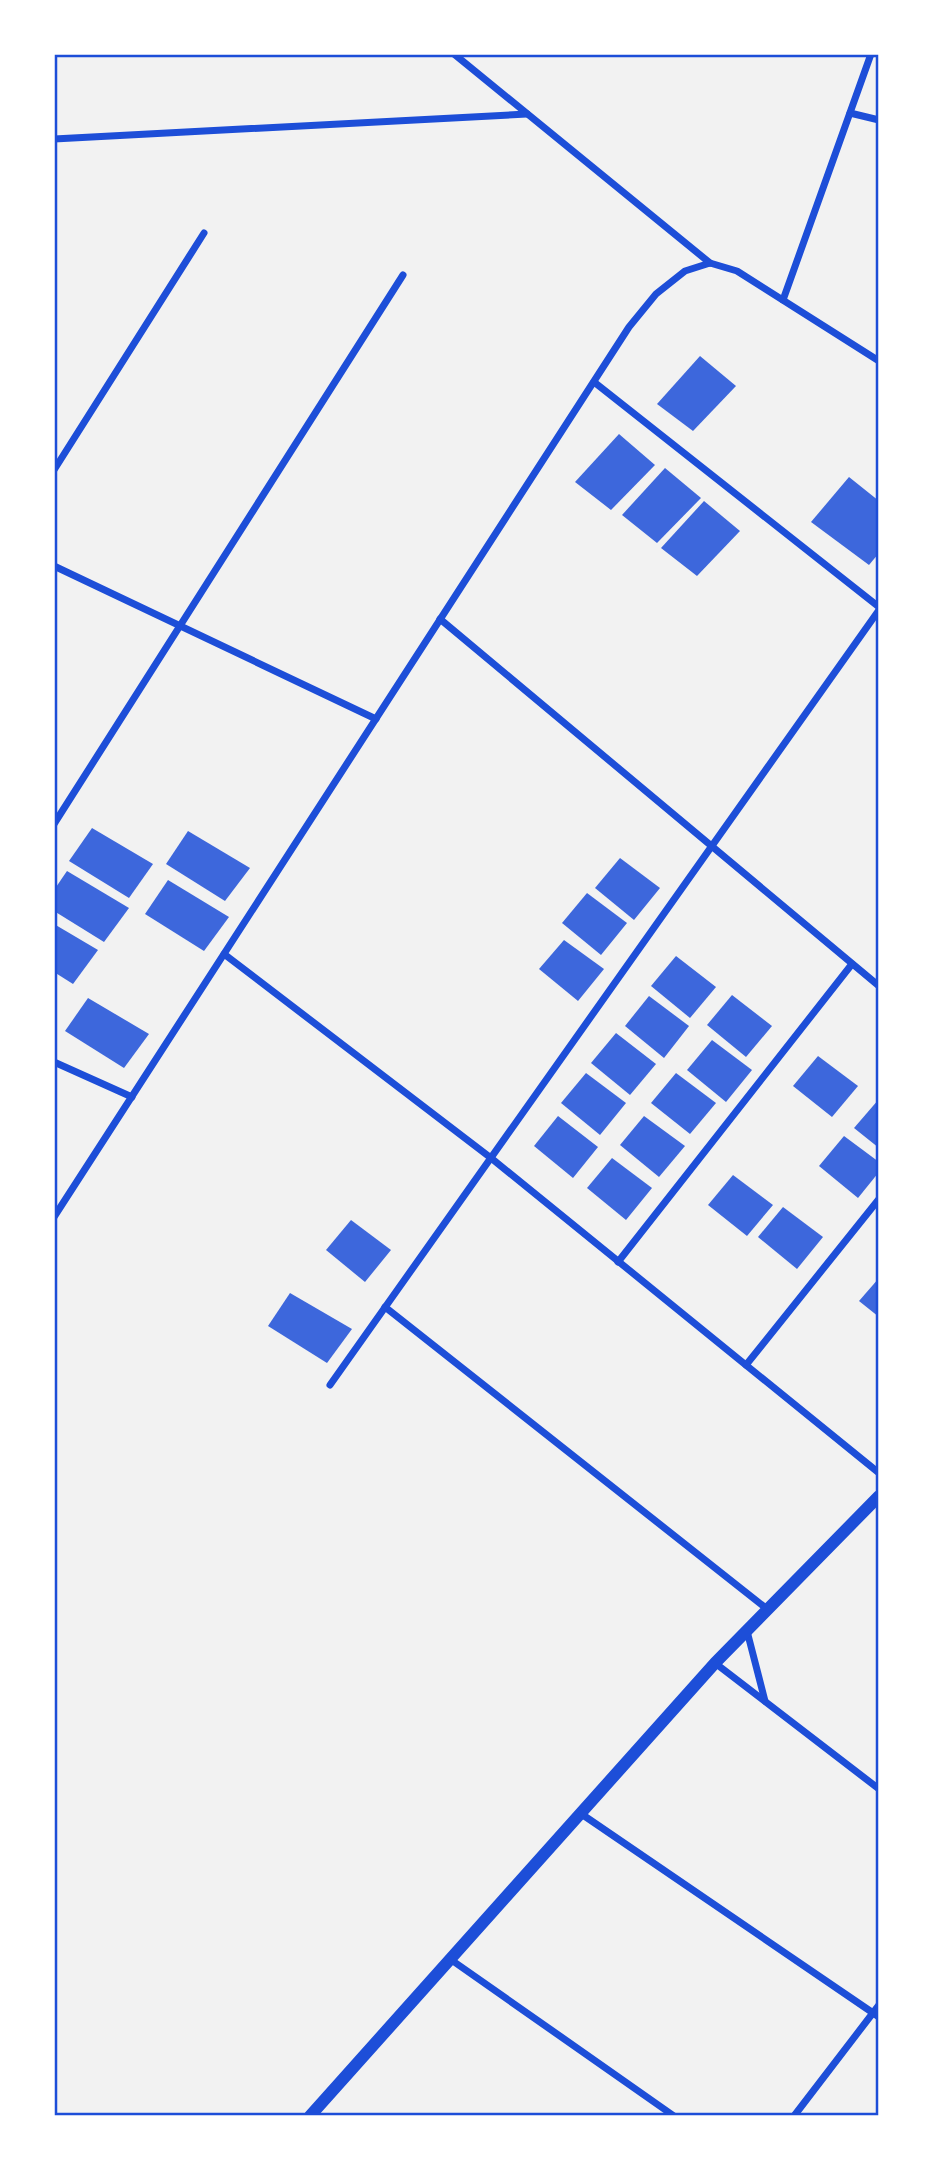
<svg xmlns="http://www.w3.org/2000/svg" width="933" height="2170" font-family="Mulish,sans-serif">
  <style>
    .building { fill: #3d67dc }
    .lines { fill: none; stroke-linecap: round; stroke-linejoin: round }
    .minor { stroke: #1d4ed8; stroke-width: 7 }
    .tertiary { stroke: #1d4ed8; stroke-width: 12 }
    .neatline { fill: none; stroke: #1d4ed8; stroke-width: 2.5 }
  </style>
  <rect width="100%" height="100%" fill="#f2f2f2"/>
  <g class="building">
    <path d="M 700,356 L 736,386 L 693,431 L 657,404 Z"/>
    <path d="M 619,434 L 655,465 L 611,510 L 575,482 Z"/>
    <path d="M 665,468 L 701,498 L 657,543 L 622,515 Z"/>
    <path d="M 849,477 L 879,501 L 879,553 L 869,565 L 811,522 Z"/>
    <path d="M 704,501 L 740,531 L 697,576 L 661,548 Z"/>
    <path d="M 92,828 L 153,864 L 129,898 L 69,861 Z"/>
    <path d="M 188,831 L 250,868 L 225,901 L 166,864 Z"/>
    <path d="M 620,858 L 660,888 L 634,920 L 595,888 Z"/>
    <path d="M 67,871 L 129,908 L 104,942 L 54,911 L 54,890 Z"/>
    <path d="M 168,880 L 229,917 L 204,951 L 145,914 Z"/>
    <path d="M 587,893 L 627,923 L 601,955 L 562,923 Z"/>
    <path d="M 54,924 L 98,950 L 73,984 L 54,972 Z"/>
    <path d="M 564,940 L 604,969 L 578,1001 L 539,969 Z"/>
    <path d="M 676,956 L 716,987 L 690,1018 L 651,986 Z"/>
    <path d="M 732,995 L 772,1026 L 746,1057 L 707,1025 Z"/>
    <path d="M 649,996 L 689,1026 L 664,1058 L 625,1026 Z"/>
    <path d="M 88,998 L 149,1034 L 124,1068 L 65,1031 Z"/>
    <path d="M 616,1033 L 656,1064 L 630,1095 L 591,1063 Z"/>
    <path d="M 712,1040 L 752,1070 L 726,1102 L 687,1070 Z"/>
    <path d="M 818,1056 L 858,1086 L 832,1117 L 793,1086 Z"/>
    <path d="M 586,1073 L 626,1103 L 600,1135 L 561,1103 Z"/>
    <path d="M 676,1073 L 716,1103 L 690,1134 L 651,1103 Z"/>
    <path d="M 879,1099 L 879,1148 L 854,1128 Z"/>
    <path d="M 558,1116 L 598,1147 L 573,1178 L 534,1146 Z"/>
    <path d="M 644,1116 L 685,1146 L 659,1177 L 620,1145 Z"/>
    <path d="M 844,1136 L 879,1162 L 879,1172 L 858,1198 L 819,1166 Z"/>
    <path d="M 612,1158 L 652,1188 L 626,1220 L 587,1188 Z"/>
    <path d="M 733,1175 L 773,1205 L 747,1236 L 708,1205 Z"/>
    <path d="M 783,1207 L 823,1237 L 797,1269 L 758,1237 Z"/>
    <path d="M 351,1220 L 391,1250 L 365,1282 L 326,1250 Z"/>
    <path d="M 879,1278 L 879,1317 L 859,1301 Z"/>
    <path d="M 290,1293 L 352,1329 L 327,1363 L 268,1326 Z"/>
  </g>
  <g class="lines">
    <g class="minor">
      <path d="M 454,54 L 710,263"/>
      <path d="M 850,113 L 879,120"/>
      <path d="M 54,139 L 527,114"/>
      <path d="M 783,300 L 871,54"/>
      <path d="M 594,382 L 879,607"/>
      <path d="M 54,470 L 204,233"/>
      <path d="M 54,566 L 376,719"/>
      <path d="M 440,619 L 879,986"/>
      <path d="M 54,824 L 403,275"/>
      <path d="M 224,954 L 491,1158 L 879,1473"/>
      <path d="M 54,1062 L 132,1097"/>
      <path d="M 54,1217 L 629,327 L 656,294 L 685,271 L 710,263 L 737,271 L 879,361"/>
      <path d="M 618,1262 L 852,964"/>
      <path d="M 385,1307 L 767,1609"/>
      <path d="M 746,1365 L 879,1199"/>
      <path d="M 330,1385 L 879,610"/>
      <path d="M 747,1631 L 765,1701"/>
      <path d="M 715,1663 L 879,1789"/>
      <path d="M 580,1813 L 879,2017"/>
      <path d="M 450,1959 L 674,2116"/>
      <path d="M 794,2116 L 879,2005"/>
    </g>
    <path class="tertiary" d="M 310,2116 L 715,1663 L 879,1496"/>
  </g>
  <rect width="933" height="2170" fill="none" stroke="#ffffff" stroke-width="112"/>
  <rect x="56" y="56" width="821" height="2058" class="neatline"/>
</svg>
